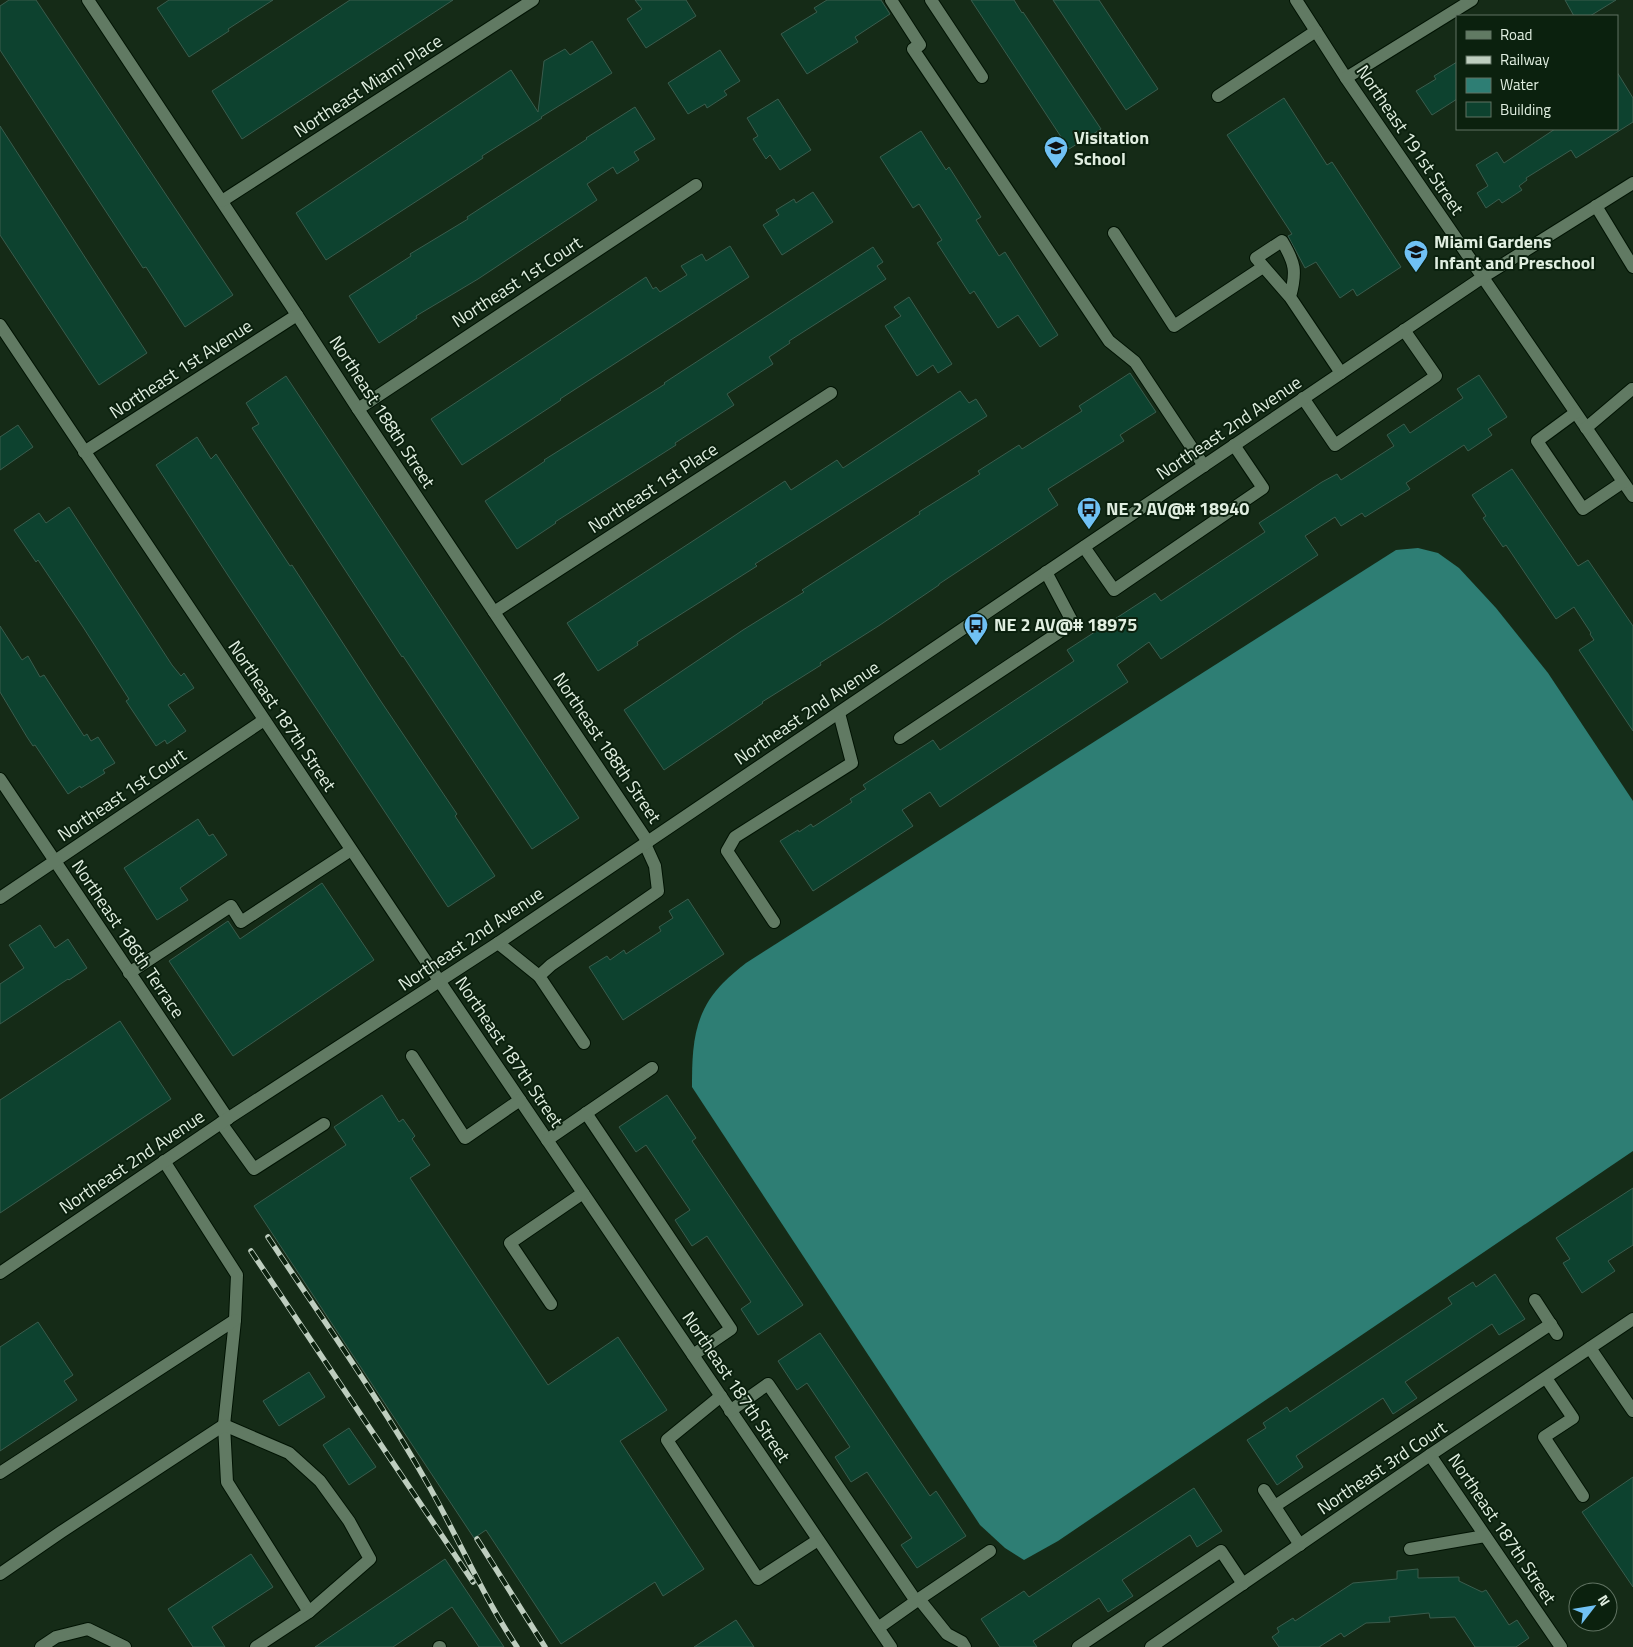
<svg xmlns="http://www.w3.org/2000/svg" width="1633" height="1647" font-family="'Titillium Web',sans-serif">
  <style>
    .water { fill: #2e7e74 }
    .building { fill: #0d422f; stroke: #3a5c4d }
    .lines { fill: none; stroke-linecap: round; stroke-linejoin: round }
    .minor-casing { stroke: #011303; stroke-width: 14 }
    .minor { stroke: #617a63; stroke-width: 12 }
    .rail-casing { stroke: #becebf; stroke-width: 5.5 }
    .rail { stroke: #0b210e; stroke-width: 4; stroke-dasharray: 11; stroke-linecap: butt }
    .labels { text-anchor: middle; stroke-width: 4; stroke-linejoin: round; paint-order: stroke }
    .street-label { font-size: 18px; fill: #e0eee0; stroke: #0b210e }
    .poi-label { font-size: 18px; font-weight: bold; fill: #e0eee0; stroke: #0b210e; text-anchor: start }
  </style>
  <rect width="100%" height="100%" fill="#152b17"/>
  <path class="water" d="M 1418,548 L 1438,553 L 1459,568 L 1496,608 L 1548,673 L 1633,801 L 1633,1151 L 1058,1541 L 1024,1560 L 1005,1548 L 980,1525 L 692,1087 C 692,1048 693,1013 723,983 C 730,976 738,969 746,963 L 1396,550 Z"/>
  <g class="building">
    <path d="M 9,0 L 36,0 L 233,295 L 185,327 L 146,267 L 143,268 L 0,50 L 0,6 Z"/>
    <path d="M 169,0 L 273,0 L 228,29 L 229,31 L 189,57 L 157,8 Z"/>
    <path d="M 350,0 L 453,0 L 242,139 L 212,91 Z"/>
    <path d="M 635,0 L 686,0 L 696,16 L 646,48 L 627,19 L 642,9 Z"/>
    <path d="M 827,0 L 881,0 L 890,14 L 855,37 L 858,42 L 807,74 L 781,34 L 817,12 L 814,8 Z"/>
    <path d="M 971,0 L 1014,0 L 1022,13 L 1023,12 L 1101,129 L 1069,149 Z"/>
    <path d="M 1053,0 L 1099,0 L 1158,89 L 1126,110 Z"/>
    <path d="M 1565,0 L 1616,0 L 1590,16 L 1574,16 Z"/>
    <path d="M 592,41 L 612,73 L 541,117 L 542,118 L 482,156 L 483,158 L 326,260 L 296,213 L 511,70 L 538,112 L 544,61 L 565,49 L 570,55 Z"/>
    <path d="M 720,50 L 740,81 L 724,91 L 727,95 L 707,108 L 705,104 L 688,114 L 668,83 Z"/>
    <path d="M 1457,62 L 1457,99 L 1432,115 L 1416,91 L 1436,79 L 1434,76 Z"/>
    <path d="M 1617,72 L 1633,98 L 1633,122 L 1576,158 L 1571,150 L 1526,178 L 1527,180 L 1519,186 L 1522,190 L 1502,203 L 1499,199 L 1486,208 L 1477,193 L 1488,186 L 1476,165 L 1497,152 L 1504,163 L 1555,129 L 1617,129 Z"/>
    <path d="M 1284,98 L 1327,165 L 1332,162 L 1401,267 L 1357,296 L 1353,289 L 1340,298 L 1316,262 L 1305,268 L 1288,236 L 1292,234 L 1227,135 Z"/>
    <path d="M 778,99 L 811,150 L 780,170 L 770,155 L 766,159 L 753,139 L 758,136 L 747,118 Z"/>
    <path d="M 635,107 L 655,139 L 634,152 L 639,160 L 617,174 L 613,167 L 587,184 L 597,200 L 478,279 L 416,316 L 417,318 L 379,343 L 349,296 L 411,256 L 410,254 L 468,219 L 467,217 L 587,139 L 586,138 Z"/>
    <path d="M 0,126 L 147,353 L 99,385 L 0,235 Z"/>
    <path d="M 921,131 L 946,170 L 949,167 L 981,217 L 976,220 L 999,256 L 1005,252 L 1058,335 L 1040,347 L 1018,315 L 998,328 L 974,291 L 970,294 L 937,243 L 942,240 L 919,204 L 913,208 L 880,157 Z"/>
    <path d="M 813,192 L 833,222 L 782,255 L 763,225 L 779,215 L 776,210 L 794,199 L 796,203 Z"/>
    <path d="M 730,246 L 749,277 L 560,399 L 561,400 L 462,465 L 431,419 L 646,277 L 653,289 L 656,287 L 660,292 L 687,275 L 681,266 L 702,254 L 706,261 Z"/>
    <path d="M 873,247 L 883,262 L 877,266 L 886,279 L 789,341 L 790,343 L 769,357 L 773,364 L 727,394 L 734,405 L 675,443 L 676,445 L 555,522 L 556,523 L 517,549 L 485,501 L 545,461 L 544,460 L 665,384 L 664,383 Z"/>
    <path d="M 909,297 L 952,364 L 938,373 L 933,365 L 917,376 L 885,326 L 901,316 L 894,307 Z"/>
    <path d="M 1130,373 L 1156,412 L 1120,435 L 1124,441 L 1048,489 L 1058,505 L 939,584 L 939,585 L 880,625 L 820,663 L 821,665 L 762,702 L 763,703 L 664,770 L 624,710 L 743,630 L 804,592 L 802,590 L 920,514 L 919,512 L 980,474 L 978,471 L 1019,445 L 1022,449 L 1082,411 L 1079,406 Z"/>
    <path d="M 1479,375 L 1507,417 L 1488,429 L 1492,435 L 1468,451 L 1464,445 L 1406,483 L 1410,489 L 1365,517 L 1362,513 L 1341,526 L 1335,517 L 1305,536 L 1318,555 L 1161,659 L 1149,642 L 1117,665 L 1128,682 L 940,807 L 930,792 L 902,810 L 913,826 L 813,891 L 780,841 L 798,830 L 799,832 L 811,824 L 813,827 L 852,802 L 850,799 L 866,789 L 863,785 L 933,740 L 940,750 L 1074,661 L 1067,650 L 1155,593 L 1161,601 L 1265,532 L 1259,523 L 1322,482 L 1337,474 L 1341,480 L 1394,446 L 1387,435 L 1404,424 L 1410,433 L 1463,398 L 1457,389 Z"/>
    <path d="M 286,376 L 579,818 L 532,849 L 403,656 L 402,657 L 252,428 L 259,424 L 246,403 Z"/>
    <path d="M 960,391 L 969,403 L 976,399 L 987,416 L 755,564 L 757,566 L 637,642 L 638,645 L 598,671 L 567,623 L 785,481 L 791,490 L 837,460 L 843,468 Z"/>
    <path d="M 18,425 L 33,447 L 0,470 L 0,437 Z"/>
    <path d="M 197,437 L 211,459 L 216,454 L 290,566 L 292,565 L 380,700 L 457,814 L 455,816 L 495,876 L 448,907 L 229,577 L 156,465 Z"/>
    <path d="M 1512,469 L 1578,566 L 1588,560 L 1633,626 L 1633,731 L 1579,650 L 1594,640 L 1590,634 L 1591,633 L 1574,607 L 1556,619 L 1506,545 L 1503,547 L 1483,518 L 1486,516 L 1472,495 Z"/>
    <path d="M 69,507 L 172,665 L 181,676 L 184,673 L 194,688 L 168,705 L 186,731 L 167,744 L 165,740 L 156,746 L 126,701 L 129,699 L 83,627 L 38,560 L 36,562 L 14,530 L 39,513 L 46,523 Z"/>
    <path d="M 0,626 L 22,660 L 28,656 L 40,677 L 44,675 L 84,736 L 87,734 L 91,741 L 98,737 L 115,763 L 103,770 L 105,773 L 81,788 L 80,786 L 68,794 L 35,745 L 33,746 L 27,737 L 0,692 Z"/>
    <path d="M 198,819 L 209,836 L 213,834 L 227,855 L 180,888 L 188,900 L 157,920 L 124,868 Z"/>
    <path d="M 322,883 L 374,960 L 233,1056 L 169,961 L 228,921 L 240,939 Z"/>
    <path d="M 688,899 L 724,954 L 623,1020 L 589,967 L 607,956 L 610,960 L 624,950 L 626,954 L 661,931 L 659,927 L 673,918 L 669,911 Z"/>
    <path d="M 40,925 L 55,948 L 68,939 L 87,968 L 69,980 L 68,979 L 0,1024 L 0,984 L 24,968 L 9,945 Z"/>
    <path d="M 120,1021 L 171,1099 L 0,1213 L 0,1100 Z"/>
    <path d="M 382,1095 L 399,1122 L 403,1119 L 415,1136 L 412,1139 L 430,1165 L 410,1178 L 548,1385 L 618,1337 L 667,1410 L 620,1441 L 704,1569 L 663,1596 L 655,1582 L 561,1644 L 486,1530 L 474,1538 L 254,1206 L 346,1145 L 334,1127 Z"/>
    <path d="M 667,1095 L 696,1138 L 692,1141 L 803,1305 L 758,1335 L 741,1309 L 751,1302 L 707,1236 L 692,1246 L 675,1220 L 690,1210 L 646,1145 L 636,1152 L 619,1127 Z"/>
    <path d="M 1633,1188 L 1633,1245 L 1608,1261 L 1615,1271 L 1582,1293 L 1563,1263 L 1570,1259 L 1556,1238 Z"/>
    <path d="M 1495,1274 L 1525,1319 L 1499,1335 L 1492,1324 L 1405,1382 L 1417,1398 L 1393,1414 L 1383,1398 L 1296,1456 L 1303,1467 L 1277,1485 L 1247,1440 L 1266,1428 L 1263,1423 L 1287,1407 L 1290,1412 L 1452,1304 L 1448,1298 L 1473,1282 L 1476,1287 Z"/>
    <path d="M 38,1322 L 73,1375 L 64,1381 L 77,1400 L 0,1451 L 0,1347 Z"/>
    <path d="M 820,1333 L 930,1496 L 936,1491 L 966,1536 L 917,1568 L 901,1545 L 912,1538 L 867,1472 L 851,1482 L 835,1457 L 850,1447 L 807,1383 L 797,1390 L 778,1361 Z"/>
    <path d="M 309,1372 L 325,1397 L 279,1426 L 263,1401 Z"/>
    <path d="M 349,1428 L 376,1467 L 349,1485 L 323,1445 Z"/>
    <path d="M 1633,1477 L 1633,1587 L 1582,1512 Z"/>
    <path d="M 1194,1488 L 1222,1531 L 1197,1547 L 1190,1535 L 1122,1580 L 1133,1596 L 1108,1612 L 1099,1598 L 1033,1641 L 1037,1647 L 1000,1647 L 981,1619 L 1024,1591 L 1029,1597 Z"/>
    <path d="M 251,1554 L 273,1587 L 212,1627 L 225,1647 L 193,1647 L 168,1609 Z"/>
    <path d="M 445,1559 L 504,1647 L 479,1647 L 452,1607 L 393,1647 L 315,1647 Z"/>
    <path d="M 1418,1569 L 1418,1578 L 1459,1577 L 1459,1581 L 1482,1592 L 1486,1590 L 1509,1625 L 1517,1620 L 1529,1638 L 1516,1647 L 1475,1647 L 1455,1617 L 1430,1618 L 1429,1613 L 1389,1617 L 1390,1622 L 1366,1623 L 1344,1637 L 1341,1633 L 1319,1647 L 1279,1647 L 1272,1637 L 1279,1632 L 1277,1628 L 1293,1618 L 1295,1621 L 1353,1583 L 1397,1579 L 1397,1571 Z"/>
    <path d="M 736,1620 L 754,1647 L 694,1647 Z"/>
  </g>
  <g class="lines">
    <defs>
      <g id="minor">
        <path d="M 88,0 L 297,315 L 358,409 L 648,842"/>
        <path d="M 891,0 L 920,45 L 913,49 L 1109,341 L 1135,362 L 1204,466"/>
        <path d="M 931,0 L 982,77"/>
        <path d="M 1296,0 L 1346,78 L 1633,496"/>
        <path d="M 1346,78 L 1472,0"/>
        <path d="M 1218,96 L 1316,31"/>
        <path d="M 222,201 L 533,0"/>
        <path d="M 1596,206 L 1633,267"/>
        <path d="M 1114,233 L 1174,326 L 1263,267"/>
        <path d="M 1290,297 L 1256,258 L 1282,241 C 1295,263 1297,271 1290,297 L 1341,373"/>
        <path d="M 0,325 L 440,982 L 891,1647"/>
        <path d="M 1303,398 L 1335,445 L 1436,376 L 1404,330"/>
        <path d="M 358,409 L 696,185"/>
        <path d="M 1575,413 L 1537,441 L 1583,509 L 1623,482"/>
        <path d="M 1586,428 L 1632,389 L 1633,390"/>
        <path d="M 84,452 L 297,315"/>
        <path d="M 1084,547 L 1114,590 L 1263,488 L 1234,445"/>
        <path d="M 494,612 L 831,393"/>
        <path d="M 900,738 L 1073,623 L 1046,572"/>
        <path d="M 0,779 L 228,1119"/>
        <path d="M 0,898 L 264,720"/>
        <path d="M 774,922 L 727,851 L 735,837 L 852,763 L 839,713"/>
        <path d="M 498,943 L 539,976"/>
        <path d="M 129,973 L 231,906 L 241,922 L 351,850"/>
        <path d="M 584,1043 L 539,976 L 551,965 L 658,891 L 655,866 L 645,844"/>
        <path d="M 412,1056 L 465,1138 L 520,1100"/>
        <path d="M 586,1113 L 731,1329 L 693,1355"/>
        <path d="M 221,1123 L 254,1169 L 324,1124"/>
        <path d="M 547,1140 L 652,1068"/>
        <path d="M 164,1161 L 237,1275 L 235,1320 L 224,1425 L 227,1482 L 309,1612 L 256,1647"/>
        <path d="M 0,1273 L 221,1123 L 498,943 L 1483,277 L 1633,183"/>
        <path d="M 1535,1300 L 1557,1334"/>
        <path d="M 551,1304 L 510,1243 L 583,1193"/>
        <path d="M 1590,1348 L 1633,1411"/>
        <path d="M 1546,1378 L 1573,1418 L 1544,1437 L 1583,1496"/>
        <path d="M 721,1396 L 667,1440 L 758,1579 L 818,1540"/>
        <path d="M 730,1411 L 768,1384 L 916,1601"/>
        <path d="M 1430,1455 L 1561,1647"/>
        <path d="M 0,1473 L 235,1320"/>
        <path d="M 1264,1490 L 1300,1545"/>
        <path d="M 1275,1506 L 1551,1324"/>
        <path d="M 1410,1549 L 1485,1536"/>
        <path d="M 0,1574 L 61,1532 L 224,1425 L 289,1453 L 320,1481 L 349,1521 L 370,1559 L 309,1612"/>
        <path d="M 919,1599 L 947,1634 L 962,1642 L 965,1647"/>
        <path d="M 878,1628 L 919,1599 L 990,1551"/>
        <path d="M 41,1647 L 56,1637 L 88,1629 L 125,1647"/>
        <path d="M 439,1647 L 440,1647"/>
        <path d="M 1078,1647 L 1221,1551 L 1243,1584"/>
        <path d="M 1151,1647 L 1430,1455 L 1633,1319"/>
      </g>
    </defs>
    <use href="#minor" class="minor-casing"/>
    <use href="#minor" class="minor"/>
    <defs>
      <g id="rail">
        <path d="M 268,1237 C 323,1320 381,1401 430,1488 C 460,1541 483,1597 517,1647"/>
        <path d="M 251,1251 L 473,1582"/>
        <path d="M 477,1539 L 545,1647"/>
      </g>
    </defs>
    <use href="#rail" class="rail-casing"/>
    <use href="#rail" class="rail"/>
  </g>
  <defs>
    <symbol id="school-pin" viewBox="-11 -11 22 30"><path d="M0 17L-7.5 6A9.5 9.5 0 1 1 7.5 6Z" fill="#70c1f4" stroke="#0b210e"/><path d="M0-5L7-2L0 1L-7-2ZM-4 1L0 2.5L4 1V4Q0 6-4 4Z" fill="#111"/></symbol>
    <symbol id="bus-pin" viewBox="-11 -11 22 30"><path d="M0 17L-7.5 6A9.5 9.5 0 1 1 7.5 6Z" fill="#70c1f4" stroke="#0b210e"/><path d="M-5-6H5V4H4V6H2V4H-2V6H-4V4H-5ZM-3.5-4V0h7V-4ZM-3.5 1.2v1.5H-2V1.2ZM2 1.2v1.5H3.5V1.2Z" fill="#111"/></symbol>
  </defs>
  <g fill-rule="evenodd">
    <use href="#school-pin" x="1042" y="134" width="28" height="38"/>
    <use href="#school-pin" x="1402" y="238" width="28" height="38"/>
    <use href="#bus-pin" x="1075" y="495" width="28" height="38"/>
    <use href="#bus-pin" x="962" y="611" width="28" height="38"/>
  </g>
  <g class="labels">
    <g class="street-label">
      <text transform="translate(368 86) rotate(-33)" y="6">Northeast Miami Place</text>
      <text transform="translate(1410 140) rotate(56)" y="6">Northeast 191st Street</text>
      <text transform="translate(517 282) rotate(-33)" y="6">Northeast 1st Court</text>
      <text transform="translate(181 369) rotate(-33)" y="6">Northeast 1st Avenue</text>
      <text transform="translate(382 412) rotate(57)" y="6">Northeast 188th Street</text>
      <text transform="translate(1229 428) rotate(-34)" y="6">Northeast 2nd Avenue</text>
      <text transform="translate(653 488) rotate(-33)" y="6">Northeast 1st Place</text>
      <text transform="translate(807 713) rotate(-34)" y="6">Northeast 2nd Avenue</text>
      <text transform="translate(282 716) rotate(56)" y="6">Northeast 187th Street</text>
      <text transform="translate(607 748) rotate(56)" y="6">Northeast 188th Street</text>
      <text transform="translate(122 795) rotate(-34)" y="6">Northeast 1st Court</text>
      <text transform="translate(128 939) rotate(56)" y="6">Northeast 186th Terrace</text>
      <text transform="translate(471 939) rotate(-34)" y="6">Northeast 2nd Avenue</text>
      <text transform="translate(509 1052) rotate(56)" y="6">Northeast 187th Street</text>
      <text transform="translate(132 1162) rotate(-34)" y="6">Northeast 2nd Avenue</text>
      <text transform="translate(736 1387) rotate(56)" y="6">Northeast 187th Street</text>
      <text transform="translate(1382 1468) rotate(-34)" y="6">Northeast 3rd Court</text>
      <text transform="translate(1502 1529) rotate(56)" y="6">Northeast 187th Street</text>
    </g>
    <g class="poi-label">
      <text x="1074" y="144">Visitation<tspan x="1074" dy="21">School</tspan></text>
      <text x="1434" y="248">Miami Gardens<tspan x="1434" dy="21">Infant and Preschool</tspan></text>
      <text x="1106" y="515">NE 2 AV@# 18940</text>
      <text x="994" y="631">NE 2 AV@# 18975</text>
    </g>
  </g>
  <rect x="1456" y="15" width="162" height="115" fill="#0b210e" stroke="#607362"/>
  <rect x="1466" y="31" width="25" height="8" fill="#617a63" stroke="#607362"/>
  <text x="1500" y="40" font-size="15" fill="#e0eee0">Road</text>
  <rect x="1466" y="56" width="25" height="8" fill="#becebf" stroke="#607362"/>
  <text x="1500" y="65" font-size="15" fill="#e0eee0">Railway</text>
  <rect x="1466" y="78" width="25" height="15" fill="#2e7e74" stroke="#607362"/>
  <text x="1500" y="90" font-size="15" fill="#e0eee0">Water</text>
  <rect x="1466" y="102" width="25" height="15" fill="#0d422f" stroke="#607362"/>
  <text x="1500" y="115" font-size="15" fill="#e0eee0">Building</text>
  <g transform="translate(1593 1607) rotate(59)"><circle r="24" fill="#0b210e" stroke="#607362"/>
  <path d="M0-4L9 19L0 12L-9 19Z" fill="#70c1f4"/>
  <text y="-8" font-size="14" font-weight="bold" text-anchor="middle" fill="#e0eee0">N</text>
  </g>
</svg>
